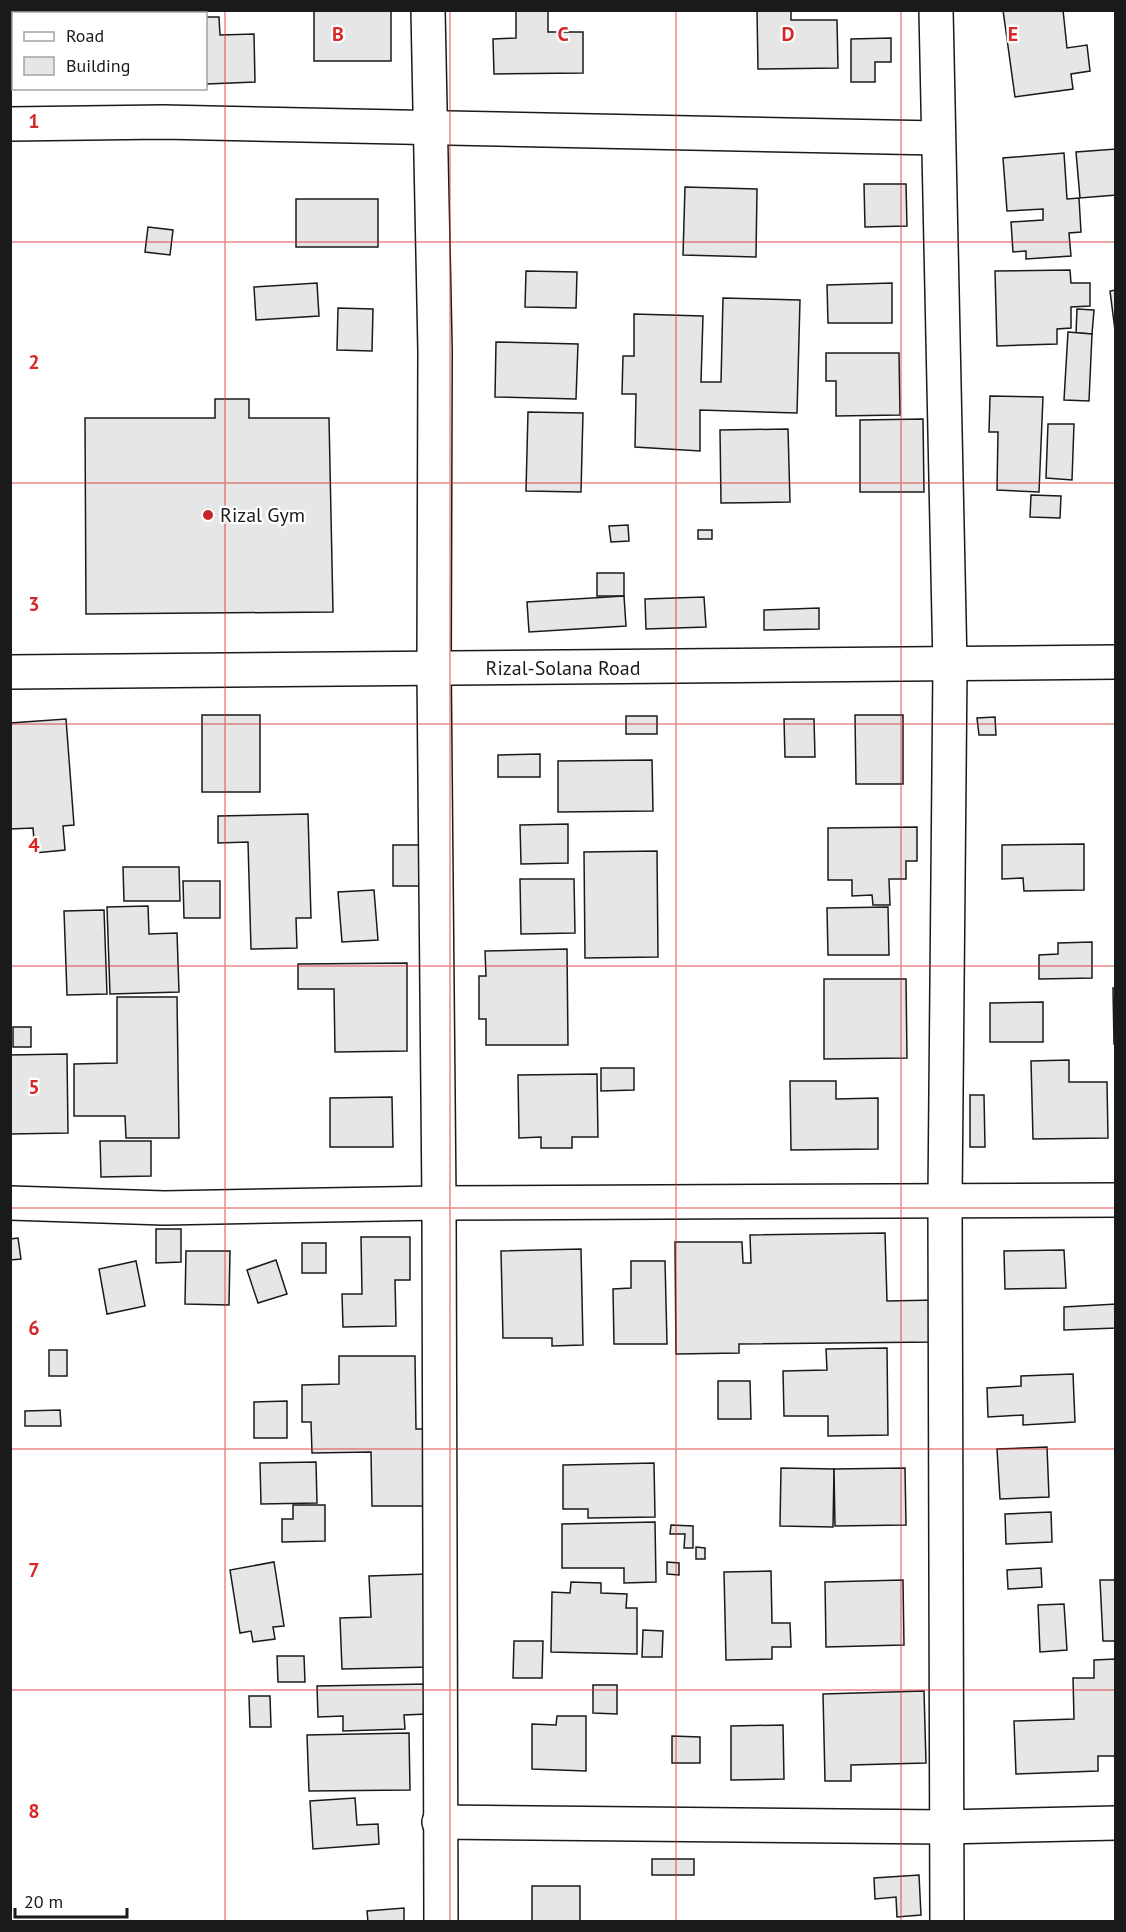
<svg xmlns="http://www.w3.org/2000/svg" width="1126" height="1932" font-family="'PT Sans',sans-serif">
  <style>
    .building { fill: #e6e6e6; stroke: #1a1a1a; stroke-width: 1.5 }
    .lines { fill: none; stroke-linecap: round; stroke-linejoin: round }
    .minor-casing { stroke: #1a1a1a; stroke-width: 36 }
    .major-casing { stroke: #1a1a1a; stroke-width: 36 }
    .minor { stroke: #fff; stroke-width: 33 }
    .major { stroke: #fff; stroke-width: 33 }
    .grid { fill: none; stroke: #d62828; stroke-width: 1.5; stroke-opacity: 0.55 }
    .poi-dot { fill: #c62828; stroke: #fff; stroke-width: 2 }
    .labels { text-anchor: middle; stroke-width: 4.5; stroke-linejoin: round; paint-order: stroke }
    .poi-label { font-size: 20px; fill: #1a1a1a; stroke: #fff; text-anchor: start }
    .street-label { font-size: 20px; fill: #1a1a1a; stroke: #fff }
    .grid-label { font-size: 20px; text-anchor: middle; font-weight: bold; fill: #d62828; stroke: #fff; stroke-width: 4.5; stroke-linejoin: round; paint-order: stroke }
  </style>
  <rect width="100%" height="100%" fill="#fff"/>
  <g class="building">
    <rect x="105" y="10" width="100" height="4"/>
    <rect x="314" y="10" width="77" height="51"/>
    <path d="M 516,10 L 548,10 L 548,32 L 583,32 L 583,73 L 494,74 L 493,39 L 516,38 Z"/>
    <path d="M 757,10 L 791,10 L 791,20 L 837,20 L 838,68 L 758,69 Z"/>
    <path d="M 1003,10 L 1063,10 L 1067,48 L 1087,45 L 1090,71 L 1071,74 L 1073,89 L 1015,97 Z"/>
    <path d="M 206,17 L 219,17 L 220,35 L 254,34 L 255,82 L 207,84 L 206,88 Z"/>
    <path d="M 891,38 L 891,62 L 875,62 L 875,82 L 851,82 L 851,39 Z"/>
    <path d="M 1116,149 L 1116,195 L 1080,198 L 1076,152 Z"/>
    <path d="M 1064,153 L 1067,199 L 1079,198 L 1081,232 L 1069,233 L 1071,256 L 1026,259 L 1026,251 L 1013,252 L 1011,222 L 1043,220 L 1043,209 L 1007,211 L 1003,158 Z"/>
    <path d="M 864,184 L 906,184 L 907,226 L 865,227 Z"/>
    <path d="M 685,187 L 757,189 L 756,257 L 683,255 Z"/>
    <rect x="296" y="199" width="82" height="48"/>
    <path d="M 148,227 L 173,230 L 170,255 L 145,252 Z"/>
    <path d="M 1070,270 L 1071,283 L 1090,283 L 1090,306 L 1071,307 L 1071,328 L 1057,329 L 1057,344 L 997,346 L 995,271 Z"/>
    <path d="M 526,271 L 577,272 L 576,308 L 525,307 Z"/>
    <path d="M 317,283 L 319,316 L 256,320 L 254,287 Z"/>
    <path d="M 892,283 L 892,323 L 828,323 L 827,285 Z"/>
    <path d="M 1116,290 L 1116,338 L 1110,291 Z"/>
    <path d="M 723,298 L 800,300 L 797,413 L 700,410 L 700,451 L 635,447 L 636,394 L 622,394 L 623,356 L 634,356 L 634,314 L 703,316 L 701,382 L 721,382 Z"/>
    <path d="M 338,308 L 373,309 L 372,351 L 337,350 Z"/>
    <path d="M 1077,309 L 1094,310 L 1092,334 L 1076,333 Z"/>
    <path d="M 1068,332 L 1092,334 L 1089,401 L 1064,400 Z"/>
    <path d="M 496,342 L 578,344 L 576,399 L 495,397 Z"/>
    <path d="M 826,353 L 899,353 L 900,415 L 836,416 L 836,381 L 826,381 Z"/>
    <path d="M 990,396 L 1043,397 L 1039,492 L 997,490 L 998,432 L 989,432 Z"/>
    <path d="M 215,399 L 249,399 L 249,418 L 329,418 L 333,612 L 86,614 L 85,418 L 215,418 Z"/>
    <path d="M 528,412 L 583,413 L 581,492 L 526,491 Z"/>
    <path d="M 923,419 L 924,492 L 860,492 L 860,420 Z"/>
    <path d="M 1048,424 L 1074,424 L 1072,480 L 1046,478 Z"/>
    <path d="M 788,429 L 790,502 L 721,503 L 720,430 Z"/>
    <path d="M 1031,495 L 1061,496 L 1060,518 L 1030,517 Z"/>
    <path d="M 628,525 L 629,541 L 611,542 L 609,526 Z"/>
    <rect x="698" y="530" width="14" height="9"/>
    <rect x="597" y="573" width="27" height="23"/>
    <path d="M 624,596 L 626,626 L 529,632 L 527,602 Z"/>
    <path d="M 704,597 L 706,627 L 646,629 L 645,599 Z"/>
    <path d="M 819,608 L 819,629 L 764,630 L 764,610 Z"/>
    <rect x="202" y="715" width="58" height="77"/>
    <path d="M 855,715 L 903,715 L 903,784 L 856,784 Z"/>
    <rect x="626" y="716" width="31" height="18"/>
    <path d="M 995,717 L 996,735 L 979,735 L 977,718 Z"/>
    <path d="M 66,719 L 74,825 L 63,826 L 65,850 L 35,853 L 33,828 L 10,829 L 10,723 Z"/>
    <path d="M 784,719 L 814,719 L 815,757 L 785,757 Z"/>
    <path d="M 540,754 L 540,777 L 498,777 L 498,755 Z"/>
    <path d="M 652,760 L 653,811 L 558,812 L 558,761 Z"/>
    <path d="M 308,814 L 311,918 L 296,918 L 297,948 L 251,949 L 248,842 L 218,843 L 218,816 Z"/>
    <path d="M 568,824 L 568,863 L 521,864 L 520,825 Z"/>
    <path d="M 917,827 L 917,861 L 906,861 L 906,879 L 889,879 L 890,905 L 873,905 L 872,895 L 852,896 L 852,880 L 828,880 L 828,828 Z"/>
    <path d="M 1084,844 L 1084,890 L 1024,891 L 1023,878 L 1002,879 L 1002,845 Z"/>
    <rect x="393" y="845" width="27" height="41"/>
    <path d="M 657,851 L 658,957 L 585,958 L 584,852 Z"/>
    <path d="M 123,867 L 179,867 L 180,901 L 124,901 Z"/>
    <path d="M 520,879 L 574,879 L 575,933 L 521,934 Z"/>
    <path d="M 183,881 L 220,881 L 220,918 L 184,918 Z"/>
    <path d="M 374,890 L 378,940 L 342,942 L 338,892 Z"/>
    <path d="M 148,906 L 149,934 L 177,933 L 179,992 L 110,994 L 107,907 Z"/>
    <path d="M 888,907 L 889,955 L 828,955 L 827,908 Z"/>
    <path d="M 104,910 L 107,994 L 67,995 L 64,911 Z"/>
    <path d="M 1092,942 L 1092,978 L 1039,979 L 1039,955 L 1058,954 L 1058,943 Z"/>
    <path d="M 567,949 L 568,1045 L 486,1045 L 486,1019 L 479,1019 L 479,976 L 486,976 L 485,951 Z"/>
    <path d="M 407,963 L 407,1051 L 335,1052 L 334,989 L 298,989 L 298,964 Z"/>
    <path d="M 824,979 L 906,979 L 907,1058 L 824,1059 Z"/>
    <path d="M 1113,988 L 1116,988 L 1116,1044 L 1114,1044 Z"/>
    <path d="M 117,997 L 177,997 L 179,1138 L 126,1138 L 125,1116 L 74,1116 L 74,1064 L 117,1063 Z"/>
    <path d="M 1043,1002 L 1043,1042 L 990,1042 L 990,1003 Z"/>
    <rect x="13" y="1027" width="18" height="20"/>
    <path d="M 67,1054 L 68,1133 L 10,1134 L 10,1055 Z"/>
    <path d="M 1069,1060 L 1069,1082 L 1107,1082 L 1108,1138 L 1033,1139 L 1031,1061 Z"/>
    <path d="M 601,1068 L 634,1068 L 634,1090 L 601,1091 Z"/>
    <path d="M 597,1074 L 598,1137 L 572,1137 L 572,1148 L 541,1148 L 541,1137 L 519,1138 L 518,1075 Z"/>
    <path d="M 790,1081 L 836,1081 L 836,1099 L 878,1098 L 878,1149 L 791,1150 Z"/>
    <path d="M 970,1095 L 984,1095 L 985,1147 L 970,1147 Z"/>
    <path d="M 392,1097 L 393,1147 L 330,1147 L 330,1098 Z"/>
    <path d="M 100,1141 L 151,1141 L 151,1176 L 101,1177 Z"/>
    <path d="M 156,1229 L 181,1229 L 181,1262 L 156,1263 Z"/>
    <path d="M 885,1233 L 887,1301 L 936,1300 L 936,1342 L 739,1344 L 739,1353 L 676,1354 L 675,1242 L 742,1242 L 743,1263 L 751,1263 L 750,1235 Z"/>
    <path d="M 361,1237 L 410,1237 L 410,1280 L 395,1280 L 396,1326 L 343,1327 L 342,1294 L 362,1294 Z"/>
    <path d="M 18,1238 L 21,1259 L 10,1260 L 10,1239 Z"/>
    <rect x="302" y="1243" width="24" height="30"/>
    <path d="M 581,1249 L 583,1345 L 552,1346 L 552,1338 L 503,1338 L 501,1251 Z"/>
    <path d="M 1064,1250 L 1066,1288 L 1005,1289 L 1004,1251 Z"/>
    <path d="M 186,1251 L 230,1251 L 229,1305 L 185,1304 Z"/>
    <path d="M 276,1260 L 287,1294 L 258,1303 L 247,1270 Z"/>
    <path d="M 136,1261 L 145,1306 L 107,1314 L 99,1269 Z"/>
    <path d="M 631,1261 L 665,1261 L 667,1344 L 614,1344 L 613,1289 L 631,1288 Z"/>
    <path d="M 1116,1304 L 1116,1328 L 1064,1330 L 1064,1307 Z"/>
    <path d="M 887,1348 L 888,1435 L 828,1436 L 828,1416 L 784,1416 L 783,1371 L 827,1370 L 826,1349 Z"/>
    <rect x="49" y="1350" width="18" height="26"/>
    <path d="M 339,1356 L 415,1356 L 416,1429 L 425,1429 L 427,1506 L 372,1506 L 371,1452 L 312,1453 L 311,1422 L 302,1422 L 302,1385 L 339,1384 Z"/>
    <path d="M 1073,1374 L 1075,1422 L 1023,1425 L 1023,1415 L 988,1417 L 987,1388 L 1021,1386 L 1021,1376 Z"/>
    <path d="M 718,1381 L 750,1381 L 751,1419 L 718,1419 Z"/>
    <path d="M 287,1401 L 287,1438 L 254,1438 L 254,1402 Z"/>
    <path d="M 60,1410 L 61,1426 L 25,1426 L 25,1411 Z"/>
    <path d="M 1047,1447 L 1049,1497 L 1000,1499 L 997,1449 Z"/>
    <path d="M 316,1462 L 317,1503 L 261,1504 L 260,1463 Z"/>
    <path d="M 654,1463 L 655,1517 L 588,1518 L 588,1509 L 563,1509 L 563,1465 Z"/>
    <path d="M 781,1468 L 834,1469 L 833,1527 L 780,1526 Z"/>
    <path d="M 905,1468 L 906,1525 L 835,1526 L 834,1469 Z"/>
    <path d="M 293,1505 L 325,1505 L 325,1541 L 282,1542 L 282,1519 L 293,1519 Z"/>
    <path d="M 1051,1512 L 1052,1542 L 1006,1544 L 1005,1514 Z"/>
    <path d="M 655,1522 L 656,1582 L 624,1583 L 624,1568 L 562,1568 L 562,1524 Z"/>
    <path d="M 671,1525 L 693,1526 L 693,1548 L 684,1548 L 685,1534 L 670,1534 Z"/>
    <path d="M 696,1547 L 705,1548 L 705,1559 L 696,1559 Z"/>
    <path d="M 274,1562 L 284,1626 L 273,1627 L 275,1639 L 253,1642 L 251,1631 L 240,1633 L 230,1570 Z"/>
    <path d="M 667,1562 L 679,1563 L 679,1575 L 667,1574 Z"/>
    <path d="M 1041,1568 L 1042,1587 L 1008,1589 L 1007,1570 Z"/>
    <path d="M 771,1571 L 772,1623 L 790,1623 L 791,1647 L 772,1647 L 772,1659 L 726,1660 L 724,1572 Z"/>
    <path d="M 428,1574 L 430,1667 L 342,1669 L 340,1618 L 371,1617 L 369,1576 Z"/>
    <path d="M 903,1580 L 904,1645 L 826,1647 L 825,1582 Z"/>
    <path d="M 1100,1580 L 1116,1580 L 1116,1641 L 1103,1641 Z"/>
    <path d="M 571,1582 L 601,1583 L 601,1593 L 627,1594 L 626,1608 L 637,1608 L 637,1654 L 551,1652 L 552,1592 L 570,1593 Z"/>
    <path d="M 1064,1604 L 1067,1650 L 1040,1652 L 1038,1605 Z"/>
    <path d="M 643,1630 L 663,1631 L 662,1657 L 642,1657 Z"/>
    <path d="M 514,1641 L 543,1641 L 542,1678 L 513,1678 Z"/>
    <path d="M 277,1656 L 304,1656 L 305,1682 L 278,1682 Z"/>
    <path d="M 1116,1659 L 1116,1756 L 1098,1756 L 1098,1771 L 1016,1774 L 1014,1721 L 1074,1719 L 1073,1678 L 1094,1678 L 1094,1660 Z"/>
    <path d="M 427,1684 L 427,1714 L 404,1715 L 405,1729 L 343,1731 L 343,1716 L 318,1717 L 317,1686 Z"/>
    <path d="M 593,1685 L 617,1685 L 617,1714 L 593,1713 Z"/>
    <path d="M 924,1691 L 926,1763 L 851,1765 L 851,1781 L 825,1781 L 823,1694 Z"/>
    <path d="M 249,1696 L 270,1696 L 271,1727 L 250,1727 Z"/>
    <path d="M 557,1716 L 586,1716 L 586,1771 L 532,1769 L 532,1724 L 556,1725 Z"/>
    <path d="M 783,1725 L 784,1779 L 731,1780 L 731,1726 Z"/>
    <path d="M 409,1733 L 410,1790 L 309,1791 L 307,1735 Z"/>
    <path d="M 672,1736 L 700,1737 L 700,1763 L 672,1763 Z"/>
    <path d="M 355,1798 L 357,1825 L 378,1824 L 379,1844 L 313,1849 L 310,1801 Z"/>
    <rect x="652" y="1859" width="42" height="16"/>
    <path d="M 919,1875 L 921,1915 L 897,1917 L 896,1897 L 875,1899 L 874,1878 Z"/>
    <rect x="532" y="1886" width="48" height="36"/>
    <path d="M 404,1908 L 404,1921 L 419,1922 L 368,1922 L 367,1911 Z"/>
  </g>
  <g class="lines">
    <defs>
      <g id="minor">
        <path d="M 428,10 L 435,351 L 434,669 L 439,1203 L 441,1922"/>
        <path d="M 936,10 L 950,666 L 945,1200 L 947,1922"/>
        <path d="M 10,124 L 163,122 L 937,138"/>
        <path d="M 10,1203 L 164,1208 L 439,1203 L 1116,1200"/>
        <path d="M 439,1822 L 945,1827 L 1116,1823"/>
      </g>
      <path id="major" d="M 10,672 L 1116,662"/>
    </defs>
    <use href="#minor" class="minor-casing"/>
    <use href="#major" class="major-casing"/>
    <use href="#minor" class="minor"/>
    <use href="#major" class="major"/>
  </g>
  <path class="grid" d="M 225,10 L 225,1922M 450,10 L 450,1922M 676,10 L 676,1922M 901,10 L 901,1922M 10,242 L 1116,242M 10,483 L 1116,483M 10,724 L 1116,724M 10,966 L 1116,966M 10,1208 L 1116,1208M 10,1449 L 1116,1449M 10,1690 L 1116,1690"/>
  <circle class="poi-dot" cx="208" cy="515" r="6"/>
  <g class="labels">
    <g class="poi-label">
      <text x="220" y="522">Rizal Gym</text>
    </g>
    <g class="street-label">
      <text x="563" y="675">Rizal-Solana Road</text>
    </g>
  </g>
  <g class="grid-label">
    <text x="338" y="41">B</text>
    <text x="563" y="41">C</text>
    <text x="788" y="41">D</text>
    <text x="1013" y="41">E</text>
    <text x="34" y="128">1</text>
    <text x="34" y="369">2</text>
    <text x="34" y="611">3</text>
    <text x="34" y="852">4</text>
    <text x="34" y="1094">5</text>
    <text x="34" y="1335">6</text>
    <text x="34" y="1577">7</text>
    <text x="34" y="1818">8</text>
  </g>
  <rect width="1126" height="1932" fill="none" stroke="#1a1a1a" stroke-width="24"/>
  <rect x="12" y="12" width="195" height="78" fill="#ffffff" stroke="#a3a3a3" stroke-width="1.5"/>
  <rect x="24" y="32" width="30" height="9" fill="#ffffff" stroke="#a3a3a3" stroke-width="1.5"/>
  <text x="66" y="42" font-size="18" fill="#1a1a1a">Road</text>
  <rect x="24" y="57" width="30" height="18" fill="#e6e6e6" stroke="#a3a3a3" stroke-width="1.5"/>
  <text x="66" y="72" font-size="18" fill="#1a1a1a">Building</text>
  <path d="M15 1908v9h112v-9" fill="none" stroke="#1a1a1a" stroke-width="3"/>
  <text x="24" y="1908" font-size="18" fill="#1a1a1a" stroke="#ffffff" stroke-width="4.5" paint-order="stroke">20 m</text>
</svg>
